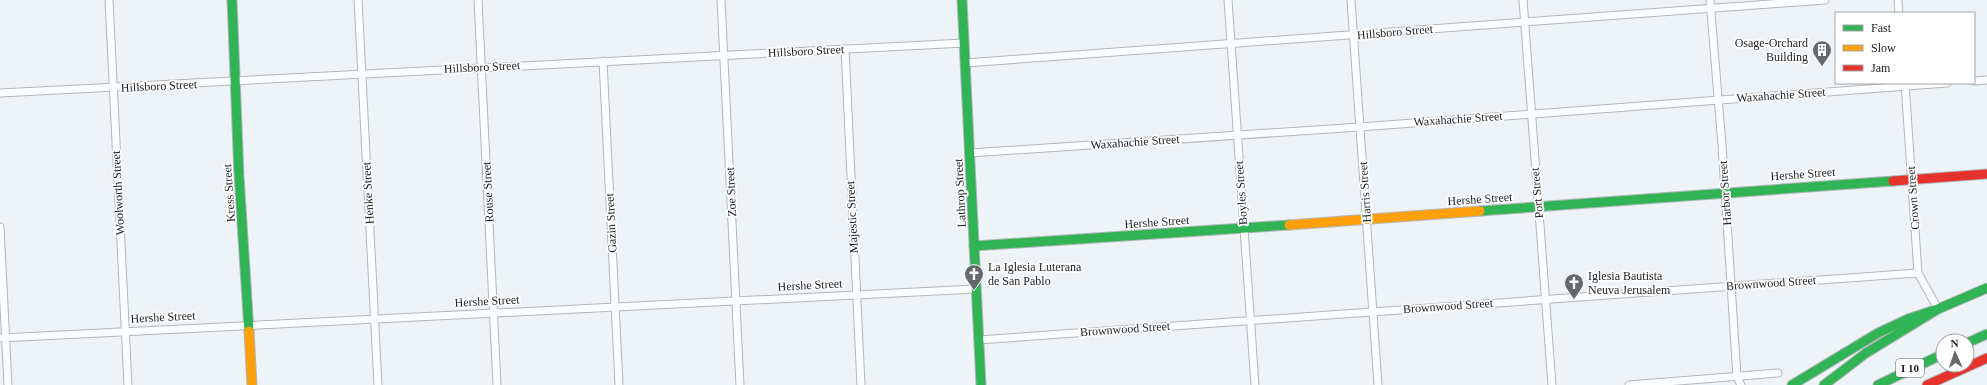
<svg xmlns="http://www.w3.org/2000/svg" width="1987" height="385" font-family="Georgia,serif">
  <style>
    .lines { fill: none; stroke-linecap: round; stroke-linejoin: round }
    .street-casing { stroke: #b2b6b9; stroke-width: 9 }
    .fast-casing { stroke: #b2b6b9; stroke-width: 11 }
    .slow-casing { stroke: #b2b6b9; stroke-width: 11 }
    .jam-casing { stroke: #b2b6b9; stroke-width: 11 }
    .street { stroke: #fcfdfe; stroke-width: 7 }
    .fast { stroke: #30b455; stroke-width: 9 }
    .slow { stroke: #ff9f0a; stroke-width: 9 }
    .jam { stroke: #e5322d; stroke-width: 9 }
    .labels { text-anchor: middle; stroke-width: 3.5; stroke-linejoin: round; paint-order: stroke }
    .shield { fill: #fff; stroke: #5f6264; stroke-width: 1 }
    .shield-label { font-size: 11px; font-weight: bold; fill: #1b1e21 }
    .street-label { font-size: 12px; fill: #1b1e21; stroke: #fff }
    .poi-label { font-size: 12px; fill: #1b1e21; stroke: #fff; text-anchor: start }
  </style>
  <rect width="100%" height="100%" fill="#eef3f7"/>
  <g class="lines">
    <defs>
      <g id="street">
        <path d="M 109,0 L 128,385"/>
        <path d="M 358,0 L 378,385"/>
        <path d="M 478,0 L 497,385"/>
        <path d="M 721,0 L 740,385"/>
        <path d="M 1228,0 L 1255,385"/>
        <path d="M 1351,0 L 1378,385"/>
        <path d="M 1523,0 L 1552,385"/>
        <path d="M 1710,0 L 1722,145 L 1737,377 L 1741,385"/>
        <path d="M 1898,0 L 1899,13"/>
        <path d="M 845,49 L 861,385"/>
        <path d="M 603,61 L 619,385"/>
        <path d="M 965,63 L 1825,0"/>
        <path d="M 1974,81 L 1987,80"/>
        <path d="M 1905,83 L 1918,273 L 1938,309"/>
        <path d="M 0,93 L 964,43"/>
        <path d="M 970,153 L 1360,127 L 1947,83"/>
        <path d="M 0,227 L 8,385"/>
        <path d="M 0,338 L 975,289"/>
        <path d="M 978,340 L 1918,273"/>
        <path d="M 1629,385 L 1778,373"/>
      </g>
      <g id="fast">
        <path d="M 232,0 L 239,176 L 249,331"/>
        <path d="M 962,0 L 981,385"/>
        <path d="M 1480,211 L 1893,181"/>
        <path d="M 974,246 L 1289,225"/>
        <path d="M 1967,343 L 1987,334"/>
        <path d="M 1792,385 L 1878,333 L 1908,319 L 1938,309 L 1987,288"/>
        <path d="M 1824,385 L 1866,353 L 1938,309"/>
        <path d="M 1878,385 L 1943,354"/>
      </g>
      <g id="slow">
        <path d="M 1289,225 L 1480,211"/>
        <path d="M 249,331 L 252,385"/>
      </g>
      <g id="jam">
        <path d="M 1893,181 L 1987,174"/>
        <path d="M 1927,385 L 1987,358"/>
      </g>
    </defs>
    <use href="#street" class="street-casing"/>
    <use href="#fast" class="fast-casing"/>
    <use href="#slow" class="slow-casing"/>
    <use href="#jam" class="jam-casing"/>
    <use href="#street" class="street"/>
    <use href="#fast" class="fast"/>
    <use href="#slow" class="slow"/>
    <use href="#jam" class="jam"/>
  </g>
  <defs>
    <symbol id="building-pin" viewBox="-11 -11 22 30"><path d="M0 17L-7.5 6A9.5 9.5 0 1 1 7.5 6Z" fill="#65696c" stroke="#fff"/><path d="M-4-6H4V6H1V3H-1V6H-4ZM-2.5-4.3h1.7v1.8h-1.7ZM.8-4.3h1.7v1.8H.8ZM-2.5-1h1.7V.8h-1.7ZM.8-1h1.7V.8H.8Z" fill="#fff"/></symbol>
    <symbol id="church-pin" viewBox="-11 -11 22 30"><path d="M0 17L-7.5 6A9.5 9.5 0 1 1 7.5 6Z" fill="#65696c" stroke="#fff"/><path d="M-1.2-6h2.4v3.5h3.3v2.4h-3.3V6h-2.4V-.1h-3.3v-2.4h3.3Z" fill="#fff"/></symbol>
  </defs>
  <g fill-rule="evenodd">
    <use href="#building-pin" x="1811" y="39" width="22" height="30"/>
    <use href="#church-pin" x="963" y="263" width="22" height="30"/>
    <use href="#church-pin" x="1563" y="272" width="22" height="30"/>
  </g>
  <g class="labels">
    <rect class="shield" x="1896" y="359" width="28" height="18" rx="3"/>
    <g class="shield-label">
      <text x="1910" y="372">I 10</text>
    </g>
    <g class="street-label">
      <text transform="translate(1395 32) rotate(-5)" y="4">Hillsboro Street</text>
      <text transform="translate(806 51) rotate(-3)" y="4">Hillsboro Street</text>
      <text transform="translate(482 67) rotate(-3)" y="4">Hillsboro Street</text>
      <text transform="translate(159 86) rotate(-3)" y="4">Hillsboro Street</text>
      <text transform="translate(1781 95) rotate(-4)" y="4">Waxahachie Street</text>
      <text transform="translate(1458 119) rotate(-4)" y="4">Waxahachie Street</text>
      <text transform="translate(1135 142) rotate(-4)" y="4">Waxahachie Street</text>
      <text transform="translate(1803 174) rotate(-4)" y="4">Hershe Street</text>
      <text transform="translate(488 192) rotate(-93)" y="4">Rouse Street</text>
      <text transform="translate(731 192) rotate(-93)" y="4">Zoe Street</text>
      <text transform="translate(1365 192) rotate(-94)" y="4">Harris Street</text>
      <text transform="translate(118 193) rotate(-93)" y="4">Woolworth Street</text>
      <text transform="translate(229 193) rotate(-94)" y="4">Kress Street</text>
      <text transform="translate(368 193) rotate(-93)" y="4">Henke Street</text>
      <text transform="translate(960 193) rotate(-93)" y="4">Lathrop Street</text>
      <text transform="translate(1241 193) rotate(-94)" y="4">Boyles Street</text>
      <text transform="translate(1537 193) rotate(-95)" y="4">Port Street</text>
      <text transform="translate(1725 193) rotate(-94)" y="4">Harbor Street</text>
      <text transform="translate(1913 198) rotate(-94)" y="4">Crown Street</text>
      <text transform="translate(1480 199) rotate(-4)" y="4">Hershe Street</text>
      <text transform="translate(852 217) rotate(-93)" y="4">Majestic Street</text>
      <text transform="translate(1157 222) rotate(-4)" y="4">Hershe Street</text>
      <text transform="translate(611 223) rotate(-93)" y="4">Gazin Street</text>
      <text transform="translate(1771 283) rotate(-4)" y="4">Brownwood Street</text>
      <text transform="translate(810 285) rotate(-3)" y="4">Hershe Street</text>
      <text transform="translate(487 301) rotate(-3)" y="4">Hershe Street</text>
      <text transform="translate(1448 306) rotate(-4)" y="4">Brownwood Street</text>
      <text transform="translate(163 317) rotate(-3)" y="4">Hershe Street</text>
      <text transform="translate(1125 329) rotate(-4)" y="4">Brownwood Street</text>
    </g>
    <g class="poi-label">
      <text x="1808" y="47" text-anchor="end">Osage-Orchard<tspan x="1808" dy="14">Building</tspan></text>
      <text x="988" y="271">La Iglesia Luterana<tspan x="988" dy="14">de San Pablo</tspan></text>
      <text x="1588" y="280">Iglesia Bautista<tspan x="1588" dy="14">Neuva Jerusalem</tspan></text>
    </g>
  </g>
  <rect x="1835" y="12" width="140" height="72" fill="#ffffff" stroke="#a4a5a6"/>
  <rect x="1843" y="25" width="20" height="6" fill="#30b455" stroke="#a4a5a6"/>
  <text x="1871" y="32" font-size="12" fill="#1b1e21">Fast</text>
  <rect x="1843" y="45" width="20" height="6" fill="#ff9f0a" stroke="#a4a5a6"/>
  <text x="1871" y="52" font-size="12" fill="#1b1e21">Slow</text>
  <rect x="1843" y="65" width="20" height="6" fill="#e5322d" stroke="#a4a5a6"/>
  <text x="1871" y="72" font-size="12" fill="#1b1e21">Jam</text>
  <g transform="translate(1955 353) rotate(357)"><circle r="19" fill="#ffffff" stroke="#a4a5a6"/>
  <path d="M0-3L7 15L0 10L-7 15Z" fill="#65696c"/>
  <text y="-6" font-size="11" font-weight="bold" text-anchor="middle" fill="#1b1e21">N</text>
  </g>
</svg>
